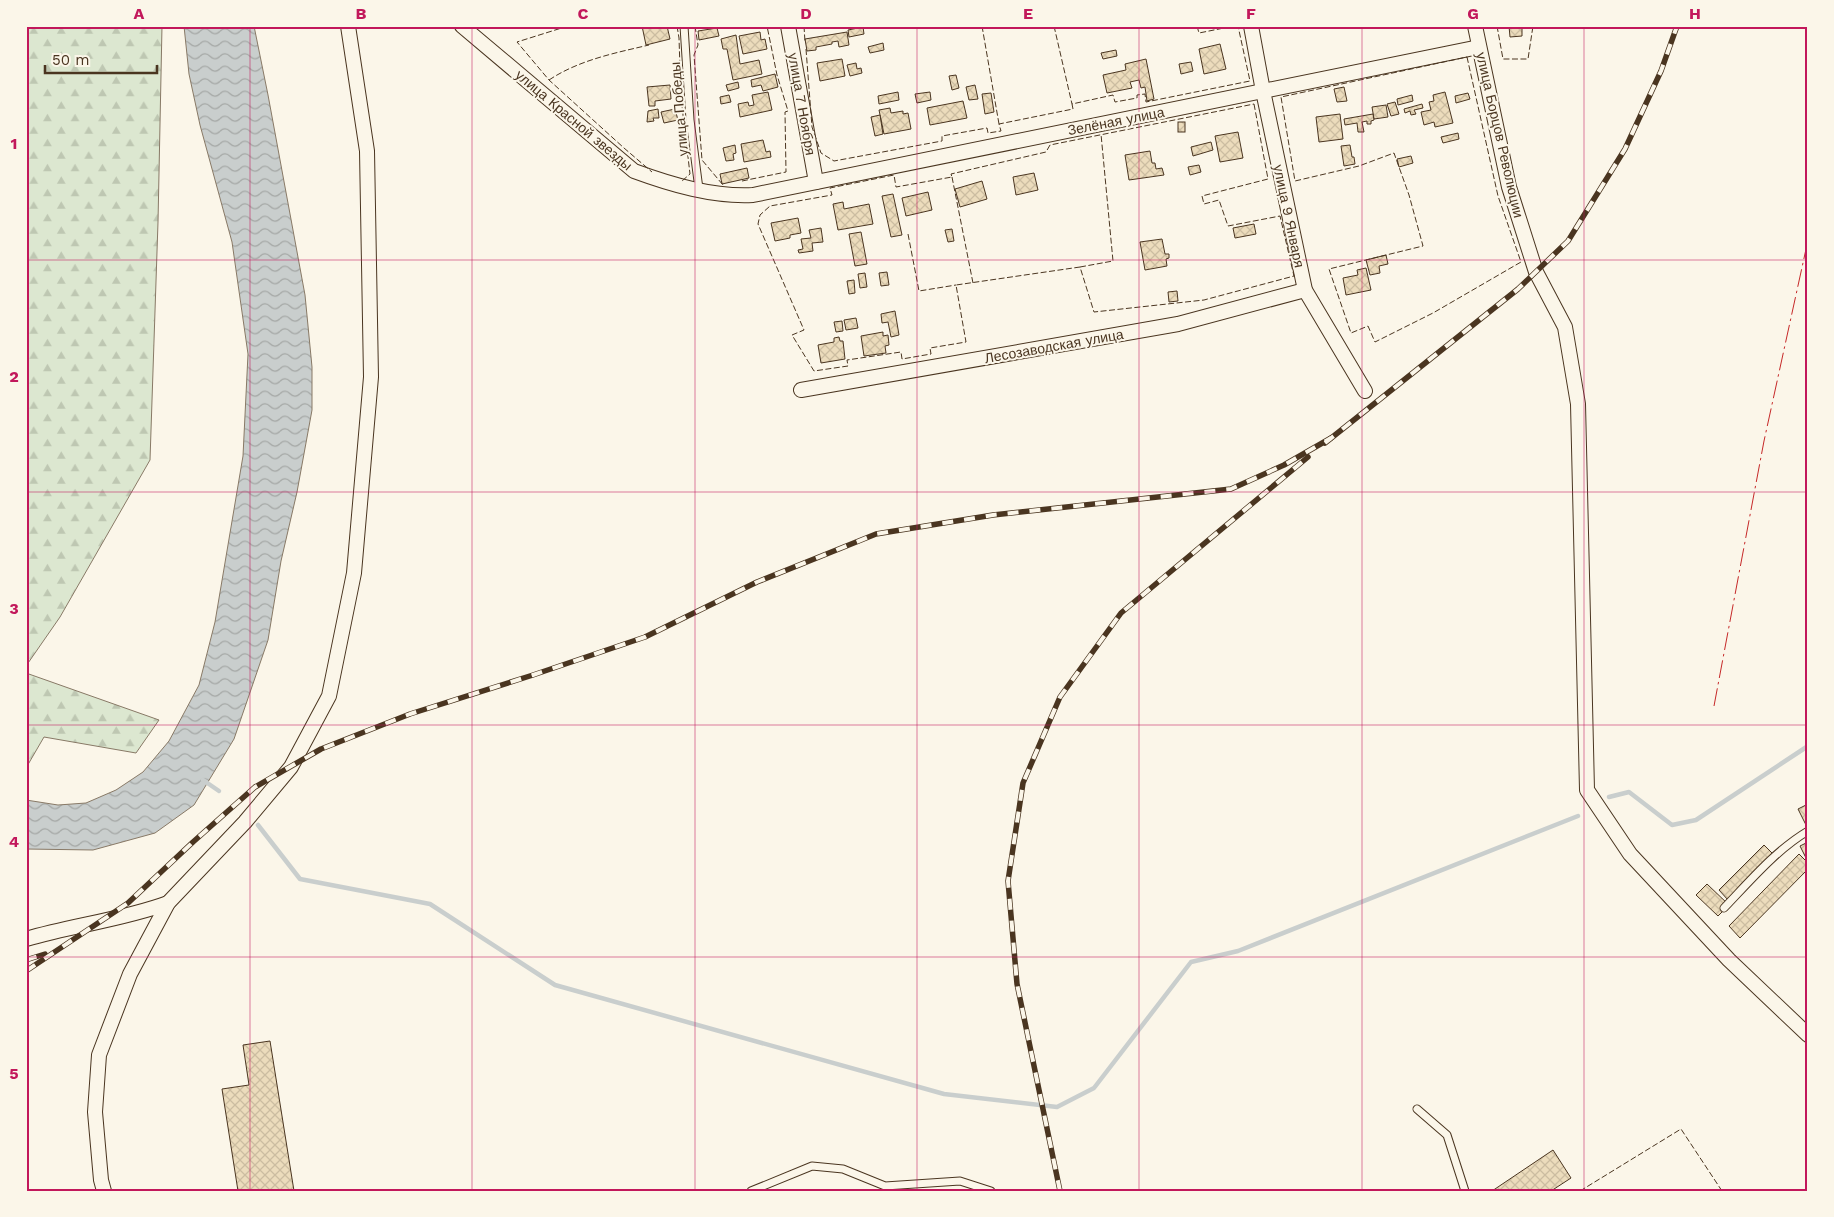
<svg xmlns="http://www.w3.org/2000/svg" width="1834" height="1217" font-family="'Work Sans',sans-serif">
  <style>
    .forest { fill: url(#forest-firs); stroke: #887966 }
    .water { fill: url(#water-waves); stroke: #887966 }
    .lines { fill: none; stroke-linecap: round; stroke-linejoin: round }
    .stream { stroke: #c9cecd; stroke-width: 4.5 }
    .building { fill: url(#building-cross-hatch); stroke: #4a3520 }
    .lane-casing { stroke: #4a3520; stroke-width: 9 }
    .street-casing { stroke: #4a3520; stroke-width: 16 }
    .lane { stroke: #fbf6e9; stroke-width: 7 }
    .street { stroke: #fbf6e9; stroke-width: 14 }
    .rail-casing { stroke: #4a3520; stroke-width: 5.5 }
    .rail { stroke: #fbf6e9; stroke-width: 4; stroke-dasharray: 11; stroke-linecap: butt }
    .fence { stroke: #4a3520; stroke-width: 1; stroke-dasharray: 6 2.5; stroke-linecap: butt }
    .power { stroke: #c62828; stroke-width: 1; stroke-dasharray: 18 4 2.5 4; stroke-linecap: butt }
    .grid { fill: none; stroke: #c2185b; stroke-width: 1; stroke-opacity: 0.55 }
    .labels { text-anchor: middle; stroke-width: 4; stroke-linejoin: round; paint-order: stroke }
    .street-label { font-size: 14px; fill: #4a3520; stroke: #fbf6e9 }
    .neatline { fill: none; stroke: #c2185b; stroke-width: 2 }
    .grid-label { font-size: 16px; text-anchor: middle; font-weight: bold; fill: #c2185b }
  </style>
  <defs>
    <pattern id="forest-firs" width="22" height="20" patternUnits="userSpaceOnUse" patternTransform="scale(1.25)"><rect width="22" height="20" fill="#dce7d0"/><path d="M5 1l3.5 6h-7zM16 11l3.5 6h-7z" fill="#bec7b2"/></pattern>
    <pattern id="water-waves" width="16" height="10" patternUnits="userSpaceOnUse" patternTransform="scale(1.25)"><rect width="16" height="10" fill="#c9cecd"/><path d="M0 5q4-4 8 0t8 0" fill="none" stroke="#a5a8a6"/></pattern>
    <pattern id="building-cross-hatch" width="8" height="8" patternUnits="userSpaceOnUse" patternTransform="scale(1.25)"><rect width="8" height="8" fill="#ecdcbc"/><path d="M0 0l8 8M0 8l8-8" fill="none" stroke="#ccbda1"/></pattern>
  </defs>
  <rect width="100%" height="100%" fill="#fbf6e9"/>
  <g class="forest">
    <path d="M 26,26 L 162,26 L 158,222 L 150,460 L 60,617 L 26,666 Z"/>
    <path d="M 26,673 L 159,720 L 136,753 L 44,737 L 26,768 Z"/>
  </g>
  <path class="water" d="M 184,26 L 254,26 L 268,95 L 305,295 L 312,367 L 312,410 L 297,492 L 281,561 L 268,640 L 234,739 L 194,805 L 155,833 L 93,850 L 26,849 L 26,800 L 58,805 L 86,803 L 116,790 L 143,772 L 169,741 L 199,685 L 215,622 L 243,456 L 248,354 L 232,242 L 200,125 L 189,74 Z"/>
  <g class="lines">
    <g class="stream">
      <path d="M 203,780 L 219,791"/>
      <path d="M 1609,797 L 1629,792 L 1672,825 L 1696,820 L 1808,746"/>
      <path d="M 258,825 L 300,879 L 430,904 L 555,985 L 944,1094 L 1057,1107 L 1094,1088 L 1191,962 L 1238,951 L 1578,816"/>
    </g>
  </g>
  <g class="building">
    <path d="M 642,26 L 667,26 L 670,39 L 646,45 Z"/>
    <path d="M 1509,26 L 1522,26 L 1522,36 L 1510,37 Z"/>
    <path d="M 863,27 L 864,34 L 849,37 L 848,30 Z"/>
    <path d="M 717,28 L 719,36 L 699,40 L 698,31 Z"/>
    <path d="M 760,32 L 761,40 L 765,39 L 767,49 L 743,54 L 739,36 Z"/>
    <path d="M 847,32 L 849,45 L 839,47 L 838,41 L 832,42 L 832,44 L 816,47 L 816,50 L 807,51 L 805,39 Z"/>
    <path d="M 736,35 L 740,64 L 759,60 L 762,74 L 733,80 L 727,49 L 723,49 L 721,39 Z"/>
    <path d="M 883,43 L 884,50 L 870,53 L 868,47 Z"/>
    <path d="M 1220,44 L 1226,69 L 1204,74 L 1199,49 Z"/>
    <path d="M 1116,50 L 1117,56 L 1103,59 L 1101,53 Z"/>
    <path d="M 842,59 L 845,76 L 820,81 L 817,63 Z"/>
    <path d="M 1146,59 L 1154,99 L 1147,101 L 1145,87 L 1141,88 L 1139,80 L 1130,82 L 1132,88 L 1107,93 L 1103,75 L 1126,70 L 1125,64 Z"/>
    <path d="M 1191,62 L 1193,71 L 1181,74 L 1179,64 Z"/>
    <path d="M 856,63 L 857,69 L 861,68 L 862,73 L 850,76 L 847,65 Z"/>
    <path d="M 775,74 L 778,87 L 763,91 L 761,85 L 752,87 L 751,80 Z"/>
    <path d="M 956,75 L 959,88 L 952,90 L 949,76 Z"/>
    <path d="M 738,82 L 739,88 L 728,91 L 726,85 Z"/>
    <path d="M 670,85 L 671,99 L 655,101 L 655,106 L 649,106 L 647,87 Z"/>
    <path d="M 975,85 L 978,99 L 969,100 L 966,87 Z"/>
    <path d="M 1344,87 L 1347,101 L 1337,102 L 1334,89 Z"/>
    <path d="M 768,92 L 772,110 L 740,117 L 738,104 L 748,102 L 749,106 L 754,105 L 752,95 Z"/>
    <path d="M 898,92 L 899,100 L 879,104 L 878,96 Z"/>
    <path d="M 930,92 L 931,100 L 917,103 L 915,94 Z"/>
    <path d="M 1445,92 L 1453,123 L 1435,127 L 1434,122 L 1424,125 L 1421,112 L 1431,110 L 1429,102 L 1434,101 L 1433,95 Z"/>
    <path d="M 991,93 L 994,112 L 985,114 L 982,94 Z"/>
    <path d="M 1468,93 L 1470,99 L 1456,103 L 1455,96 Z"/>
    <path d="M 729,95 L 731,102 L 721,104 L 720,97 Z"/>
    <path d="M 1412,95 L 1413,101 L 1398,105 L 1397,99 Z"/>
    <path d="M 963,101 L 967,118 L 930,125 L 927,108 Z"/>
    <path d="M 1395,102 L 1399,114 L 1391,116 L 1387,104 Z"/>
    <path d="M 1422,104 L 1423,108 L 1414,110 L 1416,114 L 1411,115 L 1410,111 L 1405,113 L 1404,109 Z"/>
    <path d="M 1386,105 L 1388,117 L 1374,119 L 1372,107 Z"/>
    <path d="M 890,108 L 891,113 L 903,111 L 903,114 L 908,113 L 911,129 L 884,134 L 879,110 Z"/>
    <path d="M 658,109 L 659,118 L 653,118 L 654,121 L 647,122 L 648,111 Z"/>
    <path d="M 675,109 L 678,120 L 664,123 L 661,112 Z"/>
    <path d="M 1340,114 L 1343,139 L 1319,142 L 1316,117 Z"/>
    <path d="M 1373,114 L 1374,120 L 1371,121 L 1371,124 L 1367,124 L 1367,121 L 1362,122 L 1364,132 L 1358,132 L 1357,123 L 1345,125 L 1344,119 Z"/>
    <path d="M 880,115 L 883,134 L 875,136 L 871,117 Z"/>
    <rect x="1178" y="122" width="7" height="10"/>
    <path d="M 1238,132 L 1243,158 L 1220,162 L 1215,136 Z"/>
    <path d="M 1458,133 L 1459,139 L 1443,143 L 1441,137 Z"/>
    <path d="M 763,140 L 766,152 L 770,151 L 771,157 L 744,162 L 741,144 Z"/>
    <path d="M 1211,142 L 1213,150 L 1193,156 L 1191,147 Z"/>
    <path d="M 735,145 L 736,153 L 733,154 L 734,160 L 726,161 L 723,148 Z"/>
    <path d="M 1350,145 L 1352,157 L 1354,157 L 1355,164 L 1344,166 L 1341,146 Z"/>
    <path d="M 1150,151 L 1152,163 L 1155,163 L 1156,169 L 1162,168 L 1164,175 L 1129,180 L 1125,155 Z"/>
    <path d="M 1411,156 L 1413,163 L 1399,167 L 1397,159 Z"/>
    <path d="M 1199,165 L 1201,172 L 1190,175 L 1188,167 Z"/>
    <path d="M 747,168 L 749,178 L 722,184 L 720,174 Z"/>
    <path d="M 1034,173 L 1038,190 L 1016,195 L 1013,177 Z"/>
    <path d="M 982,181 L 987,199 L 960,207 L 955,189 Z"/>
    <path d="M 928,192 L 932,210 L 906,216 L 902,198 Z"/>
    <path d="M 893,194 L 902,235 L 891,237 L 882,196 Z"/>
    <path d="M 843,202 L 844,209 L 869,204 L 873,224 L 838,230 L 833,204 Z"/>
    <path d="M 798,218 L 801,233 L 790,235 L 790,238 L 775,241 L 771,223 Z"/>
    <path d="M 1254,224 L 1256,234 L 1235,238 L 1233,228 Z"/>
    <path d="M 821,228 L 823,242 L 812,243 L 813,251 L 799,253 L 798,250 L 803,249 L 801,239 L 811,238 L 809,230 Z"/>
    <path d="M 952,229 L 954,241 L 948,242 L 945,230 Z"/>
    <path d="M 861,232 L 867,264 L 855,266 L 849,234 Z"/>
    <path d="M 1162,239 L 1165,254 L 1169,254 L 1169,258 L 1166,259 L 1167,266 L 1145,270 L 1140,242 Z"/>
    <path d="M 1386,255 L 1388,264 L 1379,266 L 1380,273 L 1370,275 L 1366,260 Z"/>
    <path d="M 1366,268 L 1371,290 L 1346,295 L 1343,278 L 1358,275 L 1357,270 Z"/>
    <path d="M 887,272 L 889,285 L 881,286 L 879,273 Z"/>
    <path d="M 865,273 L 867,287 L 860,288 L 858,274 Z"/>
    <path d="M 854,280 L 855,293 L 849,294 L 847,281 Z"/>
    <path d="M 1177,291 L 1178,301 L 1169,302 L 1168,292 Z"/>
    <path d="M 895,311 L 899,335 L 891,337 L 888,322 L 882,323 L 881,314 Z"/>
    <path d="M 856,318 L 858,328 L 846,330 L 844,320 Z"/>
    <path d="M 842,321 L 843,331 L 836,332 L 834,322 Z"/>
    <path d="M 883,332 L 883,336 L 888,335 L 889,345 L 885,346 L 886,353 L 864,356 L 861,336 Z"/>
    <path d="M 839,337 L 840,341 L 843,341 L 845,359 L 821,363 L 818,345 L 834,342 L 834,338 Z"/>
    <path d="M 1808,804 L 1808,827 L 1807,827 L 1798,809 Z"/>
    <path d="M 1808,842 L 1808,859 L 1807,860 L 1800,846 Z"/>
    <path d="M 1764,845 L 1774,855 L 1728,900 L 1719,890 Z"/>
    <path d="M 1799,854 L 1808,863 L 1808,869 L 1740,938 L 1729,926 Z"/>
    <path d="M 1707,884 L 1729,905 L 1718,916 L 1696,895 Z"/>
    <path d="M 270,1041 L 294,1191 L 238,1191 L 222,1089 L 249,1085 L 243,1045 Z"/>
    <path d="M 1553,1150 L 1571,1178 L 1551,1191 L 1492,1191 Z"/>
  </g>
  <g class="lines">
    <defs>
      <g id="lane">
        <path d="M 684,26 L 690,120 L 699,189"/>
        <path d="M 1724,908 C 1750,881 1776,850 1808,831"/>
        <path d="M 1417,1109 L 1447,1135 L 1465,1191"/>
        <path d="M 751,1191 L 812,1166 L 843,1169 L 885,1186 L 960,1181 L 991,1191"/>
      </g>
      <g id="street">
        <path d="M 462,26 L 634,171 C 672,185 713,197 753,195 L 1479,47"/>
        <path d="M 788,26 L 816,182"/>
        <path d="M 1251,26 L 1263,91 L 1305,290 L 1365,391"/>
        <path d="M 1475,26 L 1509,187 L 1536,272 L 1565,327 L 1578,404 L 1587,790 L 1630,854 L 1729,960 L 1808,1035"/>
        <path d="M 801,390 L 1178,324 L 1305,290"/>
        <path d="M 26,939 C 73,925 122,920 168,903"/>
        <path d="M 104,1191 L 101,1180 L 95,1112 L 99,1055 L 130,974 L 168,903 L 245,822 L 291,767 L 329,696 L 354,573 L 371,377 L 367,151 L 348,26"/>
      </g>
    </defs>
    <use href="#lane" class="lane-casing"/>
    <use href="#street" class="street-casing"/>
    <use href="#lane" class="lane"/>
    <use href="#street" class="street"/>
    <defs>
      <g id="rail">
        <path d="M 1325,443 L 1518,289 L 1568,241 L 1625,149 L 1661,71 L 1677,26"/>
        <path d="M 26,960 L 45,954"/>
        <path d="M 26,971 L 128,903 L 193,842 L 255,787 L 321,749 L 410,714 L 533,675 L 645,637 L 757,582 L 876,534 L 993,515 L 1231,489 L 1284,465 L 1331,438"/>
        <path d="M 1060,1191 L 1017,984 L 1008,881 L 1023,783 L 1060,697 L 1121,613 L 1308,457"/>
      </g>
    </defs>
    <use href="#rail" class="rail-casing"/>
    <use href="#rail" class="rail"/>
    <g class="fence">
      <path d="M 568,26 L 517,42 L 549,80 L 624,148 L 652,172"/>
      <path d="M 677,26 L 679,38 L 681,98 L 690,174 L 682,181"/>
      <path d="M 695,26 L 698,45 L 694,55 L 702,160 L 723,185"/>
      <path d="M 804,26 L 805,42"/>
      <path d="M 982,26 L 999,124"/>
      <path d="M 1054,26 L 1072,104"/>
      <path d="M 1197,26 L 1199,33 L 1234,26"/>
      <path d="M 1497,26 L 1503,59 L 1528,59 L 1533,26"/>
      <path d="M 806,49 L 812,127 L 821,153 L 834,161 L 942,141 L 942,136 L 987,128 L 988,133 L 1001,131 L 999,124 L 1073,109 L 1072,104 L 1113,95 L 1115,102 L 1137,98 L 1137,95 L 1145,94 L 1146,102 L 1250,81 L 1238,26"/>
      <path d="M 1467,57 L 1498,196 L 1521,262 L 1433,313 L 1375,342 L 1368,326 L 1351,333 L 1329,269 L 1423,246 L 1409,195 L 1394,153 L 1359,166 L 1295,181 L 1281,97 Z"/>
      <path d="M 549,80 C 579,60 615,53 649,45"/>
      <path d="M 1254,104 L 1268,179 L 1202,196 L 1204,204 L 1219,200 L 1228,226 L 1280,216 L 1294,276 L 1204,300 L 1094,312 L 1080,267 L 956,285 L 966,342 L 930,348 L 931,354 L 902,359 L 901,352 L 847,360 L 848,366 L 814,371 L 792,335 L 804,330 L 758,224 L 760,215 L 770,206 L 832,195 L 830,188 L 894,175 L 896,187 L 952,177 L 951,174 L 1046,152 L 1050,145 Z"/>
      <path d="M 952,177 L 973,283"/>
      <path d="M 742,181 L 786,172 L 785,112 L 788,111 L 777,75 L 767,26"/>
      <path d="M 908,234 L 919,291 L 956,285"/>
      <path d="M 1080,267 L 1113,261 L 1101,134"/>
      <path d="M 1580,1191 L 1681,1129 L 1722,1191"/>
    </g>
    <path class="power" d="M 1714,706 L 1764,441 L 1808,240"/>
  </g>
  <path class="grid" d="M 250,26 L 250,1191M 472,26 L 472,1191M 695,26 L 695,1191M 917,26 L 917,1191M 1139,26 L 1139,1191M 1362,26 L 1362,1191M 1584,26 L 1584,1191M 26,260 L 1808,260M 26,492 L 1808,492M 26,725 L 1808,725M 26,957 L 1808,957"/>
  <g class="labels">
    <g class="street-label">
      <text transform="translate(802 104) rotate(80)" y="5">улица 7 Ноября</text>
      <text transform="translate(679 109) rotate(-95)" y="5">улица Победы</text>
      <text transform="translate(574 120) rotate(40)" y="5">улица Красной звезды</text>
      <text transform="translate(1116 121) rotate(-11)" y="5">Зелёная улица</text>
      <text transform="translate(1500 135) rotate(77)" y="5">улица Борцов Революции</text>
      <text transform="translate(1289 216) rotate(78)" y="5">улица 9 Января</text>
      <text transform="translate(1054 346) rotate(-10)" y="5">Лесозаводская улица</text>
    </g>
  </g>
  <rect width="1834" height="1217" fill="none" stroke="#fbf6e9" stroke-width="55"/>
  <path d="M45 65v8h112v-8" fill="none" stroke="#4a3520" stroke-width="2.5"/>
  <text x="52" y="65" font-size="15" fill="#4a3520" stroke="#fbf6e9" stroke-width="4" paint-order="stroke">50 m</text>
  <rect x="28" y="28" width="1778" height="1162" class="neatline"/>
  <g class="grid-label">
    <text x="139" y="19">A</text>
    <text x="361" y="19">B</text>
    <text x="583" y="19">C</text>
    <text x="806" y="19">D</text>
    <text x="1028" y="19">E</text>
    <text x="1251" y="19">F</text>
    <text x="1473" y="19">G</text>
    <text x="1695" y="19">H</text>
    <text x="14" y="149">1</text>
    <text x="14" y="382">2</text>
    <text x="14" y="614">3</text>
    <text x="14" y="847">4</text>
    <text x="14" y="1079">5</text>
  </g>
</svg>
